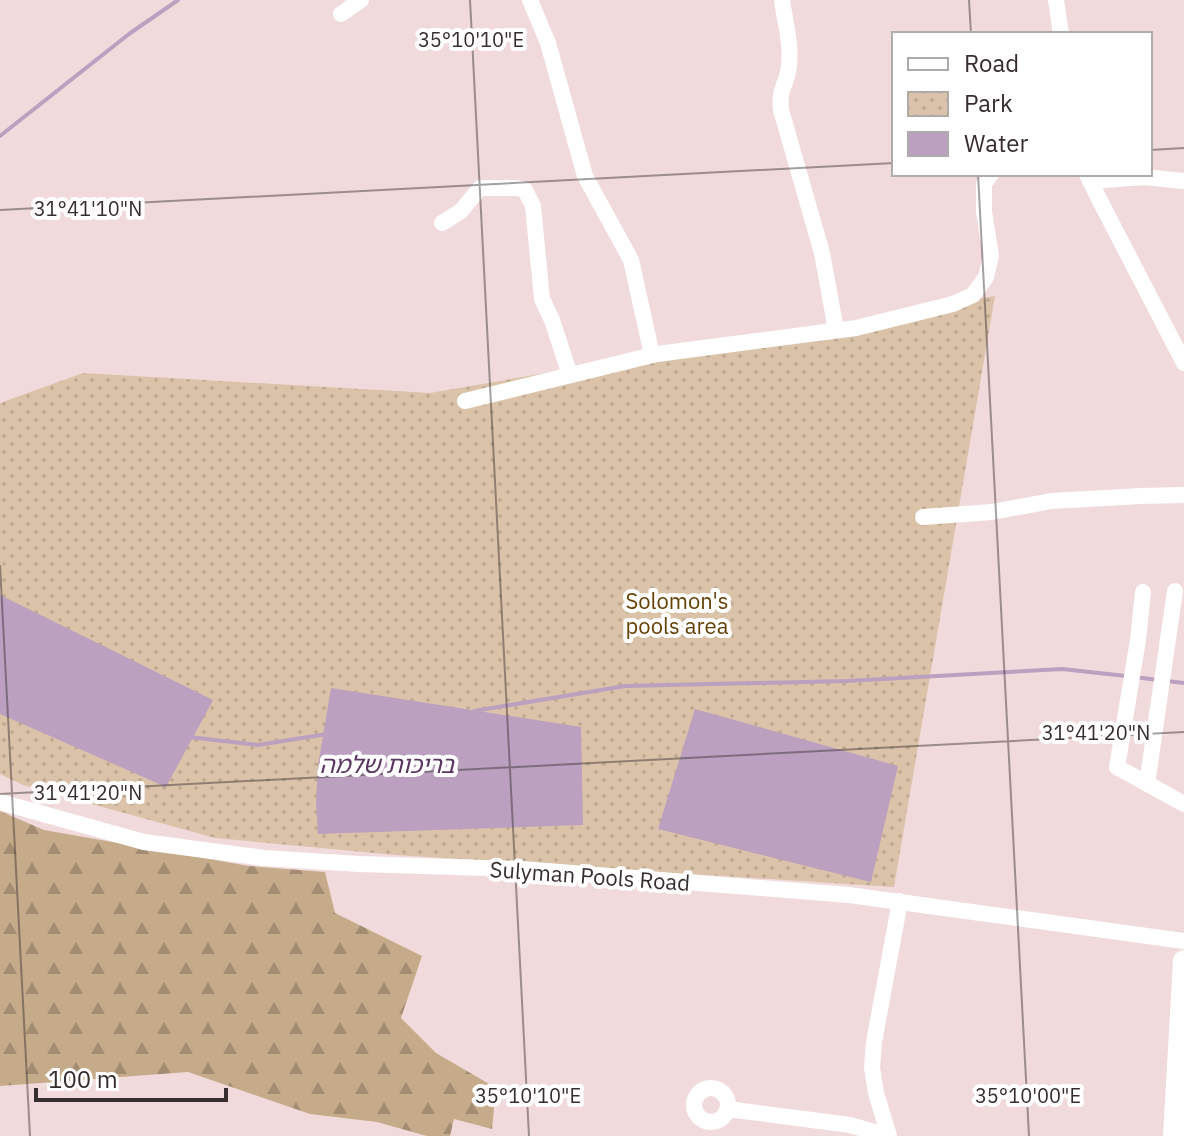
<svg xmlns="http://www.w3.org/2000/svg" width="1184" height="1136" font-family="'IBM Plex Sans','Noto Sans Hebrew',sans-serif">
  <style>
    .forest { fill: url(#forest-firs) }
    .park { fill: url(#park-dots) }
    .water { fill: #bba0c0 }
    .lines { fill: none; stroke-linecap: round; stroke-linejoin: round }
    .stream { stroke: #bba0c0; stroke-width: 4 }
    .street { stroke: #fff; stroke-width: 16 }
    .secondary { stroke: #fff; stroke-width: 22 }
    .ticks { fill: none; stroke: #362d2e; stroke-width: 2; stroke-opacity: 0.45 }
    .labels { text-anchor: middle; stroke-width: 8; stroke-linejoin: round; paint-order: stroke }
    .park-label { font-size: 22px; fill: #654005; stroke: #fff }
    .street-label { font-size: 22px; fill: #362d2e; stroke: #fff }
    .water-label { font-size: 24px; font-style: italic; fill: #5a3661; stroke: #fff }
    .ticks-label { font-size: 20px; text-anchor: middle; fill: #362d2e; stroke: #fff; stroke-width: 8; stroke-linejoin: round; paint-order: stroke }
  </style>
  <defs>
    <pattern id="forest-firs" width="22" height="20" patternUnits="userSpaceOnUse" patternTransform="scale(2)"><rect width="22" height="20" fill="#c6ab8b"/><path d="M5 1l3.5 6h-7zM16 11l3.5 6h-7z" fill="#a28c72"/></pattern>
    <pattern id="park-dots" width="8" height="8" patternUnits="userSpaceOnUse" patternTransform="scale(2)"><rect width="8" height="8" fill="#dac3a8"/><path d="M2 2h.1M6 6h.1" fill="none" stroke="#bca891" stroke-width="1.8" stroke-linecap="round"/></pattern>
  </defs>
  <rect width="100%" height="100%" fill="#f1dadb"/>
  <path class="forest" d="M 0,811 L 44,830 L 249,866 L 325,872 L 335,913 L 422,956 L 401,1018 L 436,1053 L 496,1088 L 492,1129 L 454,1119 L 450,1136 L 427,1136 L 377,1122 L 310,1114 L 188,1072 L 0,1086 Z"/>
  <path class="park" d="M 995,296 L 894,887 L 396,855 L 215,838 L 23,785 L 0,774 L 0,403 L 83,373 L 430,393 Z"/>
  <g class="water">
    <path d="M 0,595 L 213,700 L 166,787 L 0,714 Z"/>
    <path d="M 331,688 L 581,727 L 583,825 L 318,834 L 316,801 L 318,766 Z"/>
    <path d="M 695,709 L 898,766 L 871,882 L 658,829 Z"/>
  </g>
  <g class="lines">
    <g class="stream">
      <path d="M 0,136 L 129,34 L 178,0"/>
      <path d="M 1135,677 L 1158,680"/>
      <path d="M 1167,681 L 1184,683"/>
      <path d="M 474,711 L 625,686 L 847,681 L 1062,669 L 1126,676"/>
      <path d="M 189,737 L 258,745 L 327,734"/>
    </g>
    <g class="street">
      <path d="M 530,0 L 548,43 L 585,176 L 631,260 L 652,355"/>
      <path d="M 782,0 C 785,23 793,49 788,72 C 784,90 779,88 781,110 L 822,253 L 836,330"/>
      <path d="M 1056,0 L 1061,34"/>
      <path d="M 341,14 L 361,0"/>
      <path d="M 1087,174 L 1098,197 L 1184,363"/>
      <path d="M 1090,181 L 1144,177 L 1184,181"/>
      <path d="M 442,223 L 461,211 L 480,188 L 517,188 L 525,190 L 533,206 L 542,299 L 552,320 L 570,375"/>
      <path d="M 465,401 L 657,354 L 856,328 L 953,304 L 973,295 L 986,277 L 991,256 L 984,212 L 984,184 L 991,174"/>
      <path d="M 923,517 L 992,512 L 1051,501 L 1141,496 L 1184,495"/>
      <path d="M 1143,592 L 1138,640 L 1117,767 L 1184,804"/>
      <path d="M 1147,784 L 1175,591"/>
      <path d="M 0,802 L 144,842 L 264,858 L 359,864 L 522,869 L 849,895 L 1184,941"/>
      <circle cx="711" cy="1105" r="17"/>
      <path d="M 728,1109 L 850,1125 L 888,1136"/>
      <path d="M 889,1136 L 876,1093 L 872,1068 L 874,1042 L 900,901"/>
    </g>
    <path class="secondary" d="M 1174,1136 L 1184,961"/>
  </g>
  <path class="ticks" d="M 470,0 L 529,1136M 969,0 L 971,34M 1150,150 L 1184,148M 978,174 L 1029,1136M 0,210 L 894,163M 0,565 L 30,1136M 0,794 L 1184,732"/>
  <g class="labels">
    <g class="park-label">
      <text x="677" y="609">Solomon's<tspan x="677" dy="25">pools area</tspan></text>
    </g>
    <g class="street-label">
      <text transform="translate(590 876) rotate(4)" y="8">Sulyman Pools Road</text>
    </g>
    <g class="water-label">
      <text x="387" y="773">בריכות שלמה</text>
    </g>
  </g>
  <g class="ticks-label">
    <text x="471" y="47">35°10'10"E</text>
    <text x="88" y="216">31°41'10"N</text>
    <text x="1096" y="740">31°41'20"N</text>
    <text x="88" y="800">31°41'20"N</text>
    <text x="528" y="1103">35°10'10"E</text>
    <text x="1028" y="1103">35°10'00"E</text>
  </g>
  <rect x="892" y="32" width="260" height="144" fill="#ffffff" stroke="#afabab" stroke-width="2"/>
  <rect x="908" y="58" width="40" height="12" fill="#ffffff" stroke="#afabab" stroke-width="2"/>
  <text x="964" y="72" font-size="24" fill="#362d2e">Road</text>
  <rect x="908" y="92" width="40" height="24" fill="url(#park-dots)" stroke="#afabab" stroke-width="2"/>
  <text x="964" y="112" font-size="24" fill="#362d2e">Park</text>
  <rect x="908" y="132" width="40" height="24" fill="#bba0c0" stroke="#afabab" stroke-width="2"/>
  <text x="964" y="152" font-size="24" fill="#362d2e">Water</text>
  <path d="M36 1088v12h190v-12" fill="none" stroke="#362d2e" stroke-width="4"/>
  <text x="48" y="1088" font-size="24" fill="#362d2e" stroke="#ffffff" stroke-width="6" paint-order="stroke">100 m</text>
</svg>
